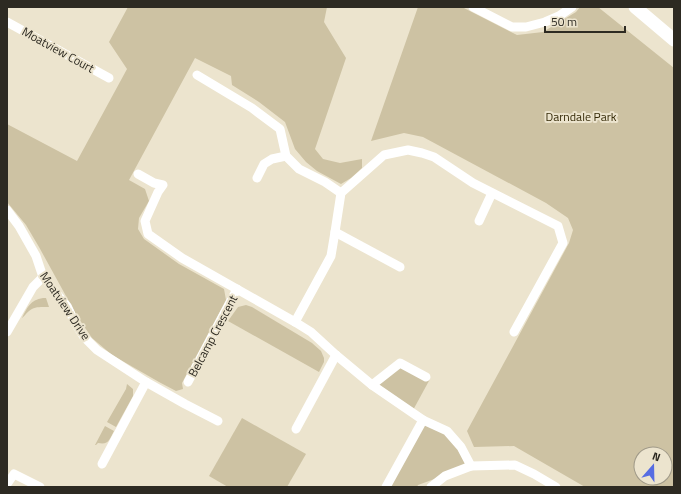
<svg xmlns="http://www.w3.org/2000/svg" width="681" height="494" font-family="'Titillium Web',sans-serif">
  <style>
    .green { fill: #cdc2a3; fill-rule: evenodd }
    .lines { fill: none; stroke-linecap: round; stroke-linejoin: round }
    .street { stroke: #fff; stroke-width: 9 }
    .secondary { stroke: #fff; stroke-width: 13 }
    .labels { text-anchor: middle; stroke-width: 4; stroke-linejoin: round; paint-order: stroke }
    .street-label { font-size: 12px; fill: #2d2a22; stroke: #ece4ce }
    .park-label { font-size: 12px; fill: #352a07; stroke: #ece4ce }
  </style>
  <rect width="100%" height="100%" fill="#ece4ce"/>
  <g class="green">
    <path d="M 128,7 L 327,7 L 324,22 L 346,58 L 315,149 L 323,159 L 340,163 L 362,159 L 362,168 L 351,178 L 341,184 L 317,171 L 306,162 L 295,149 L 285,122 L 259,102 L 232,85 L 231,76 L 195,58 L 129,180 L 145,189 L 149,201 L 139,218 L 138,229 L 144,239 L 179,264 L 224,289 L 226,300 L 182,383 L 183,389 L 176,391 L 159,382 L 112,355 L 92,338 L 77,316 L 39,247 L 26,225 L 7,202 L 7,124 L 77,161 L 127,69 L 109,42 Z"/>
    <path d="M 418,7 L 462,7 L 517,35 L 543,32 L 576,12 L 580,7 L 598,7 L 674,68 L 674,487 L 585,487 L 514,446 L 474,447 L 467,431 L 569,243 L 573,230 L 568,218 L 546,203 L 423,137 L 404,133 L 371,141 ZM 641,454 L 665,454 L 665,478 L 641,478 Z"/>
    <path d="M 43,298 L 46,298 L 49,307 C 42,307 34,306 29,311 C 26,313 25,316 22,318 C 27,308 30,300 43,298 Z"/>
    <path d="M 246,305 L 252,307 L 312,343 L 321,351 L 324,358 L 324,362 L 319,372 L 228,321 L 238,307 Z"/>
    <path d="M 400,363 L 430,379 L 412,412 L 372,385 Z"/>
    <path d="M 127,384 L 133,389 L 133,396 L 116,427 L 107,422 L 126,389 Z"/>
    <path d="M 242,418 L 306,454 L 287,487 L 228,487 L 209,476 Z"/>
    <path d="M 423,420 L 447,431 L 470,466 L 418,485 L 417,487 L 387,487 Z"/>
    <path d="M 105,426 L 114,431 C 109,440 109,445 98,443 L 96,445 L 95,445 Z"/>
  </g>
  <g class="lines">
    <g class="street">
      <path d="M 473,7 L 512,27 L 526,27 L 545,22 L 559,16 L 572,7"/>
      <path d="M 7,22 L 109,78"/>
      <path d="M 197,75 L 252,108 L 280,129 L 286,156 L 299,169 L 325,182 L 341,193"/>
      <path d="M 138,174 L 154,183 L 163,185 L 158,192 L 145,221 L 148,234 L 182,258 L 295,322 L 311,332 L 336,355 L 372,385 L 423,420 L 447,431 L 461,447 L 471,466"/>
      <path d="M 257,178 L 264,164 L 272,159 L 286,156"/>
      <path d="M 7,210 L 19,226 L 36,256 L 43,277 L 67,306 L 75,323 L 84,337 L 97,350 L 146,382 L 185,404 L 218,421"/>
      <path d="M 479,221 L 492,193"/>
      <path d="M 335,232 L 400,267"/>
      <path d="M 295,322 L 331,256 L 335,232 L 341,193 L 384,155 L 408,150 L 422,153 L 434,157 L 473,183 L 558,226 L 563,243 L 514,332"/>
      <path d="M 7,332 L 33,287 L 43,277"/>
      <path d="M 188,382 L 237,289"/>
      <path d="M 372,385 L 400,363 L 426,377"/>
      <path d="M 296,429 L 336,355"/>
      <path d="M 102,464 L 146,382"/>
      <path d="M 7,484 L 14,474 L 40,487"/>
      <path d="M 386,487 L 423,420"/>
      <path d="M 431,487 L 445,476 L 471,466 L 515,465 L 534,474 L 556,487"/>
    </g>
    <path class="secondary" d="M 635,7 L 674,40"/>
  </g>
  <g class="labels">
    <g class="street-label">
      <text transform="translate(58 50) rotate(29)" y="4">Moatview Court</text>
      <text transform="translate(65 306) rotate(56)" y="4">Moatview Drive</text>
      <text transform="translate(213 336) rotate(-62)" y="4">Belcamp Crescent</text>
    </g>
    <g class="park-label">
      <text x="581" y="121">Darndale Park</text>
    </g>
  </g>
  <rect width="681" height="494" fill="none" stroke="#2d2a22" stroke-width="16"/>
  <g transform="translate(653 466) rotate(20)"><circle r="19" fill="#ece4ce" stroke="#a09a89"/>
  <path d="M0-3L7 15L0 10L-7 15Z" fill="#566ce2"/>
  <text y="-6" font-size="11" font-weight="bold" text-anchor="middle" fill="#2d2a22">N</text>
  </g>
  <path d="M545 26v6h80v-6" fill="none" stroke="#2d2a22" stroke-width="2"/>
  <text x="551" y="26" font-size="12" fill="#2d2a22" stroke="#ece4ce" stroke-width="3" paint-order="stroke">50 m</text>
</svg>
